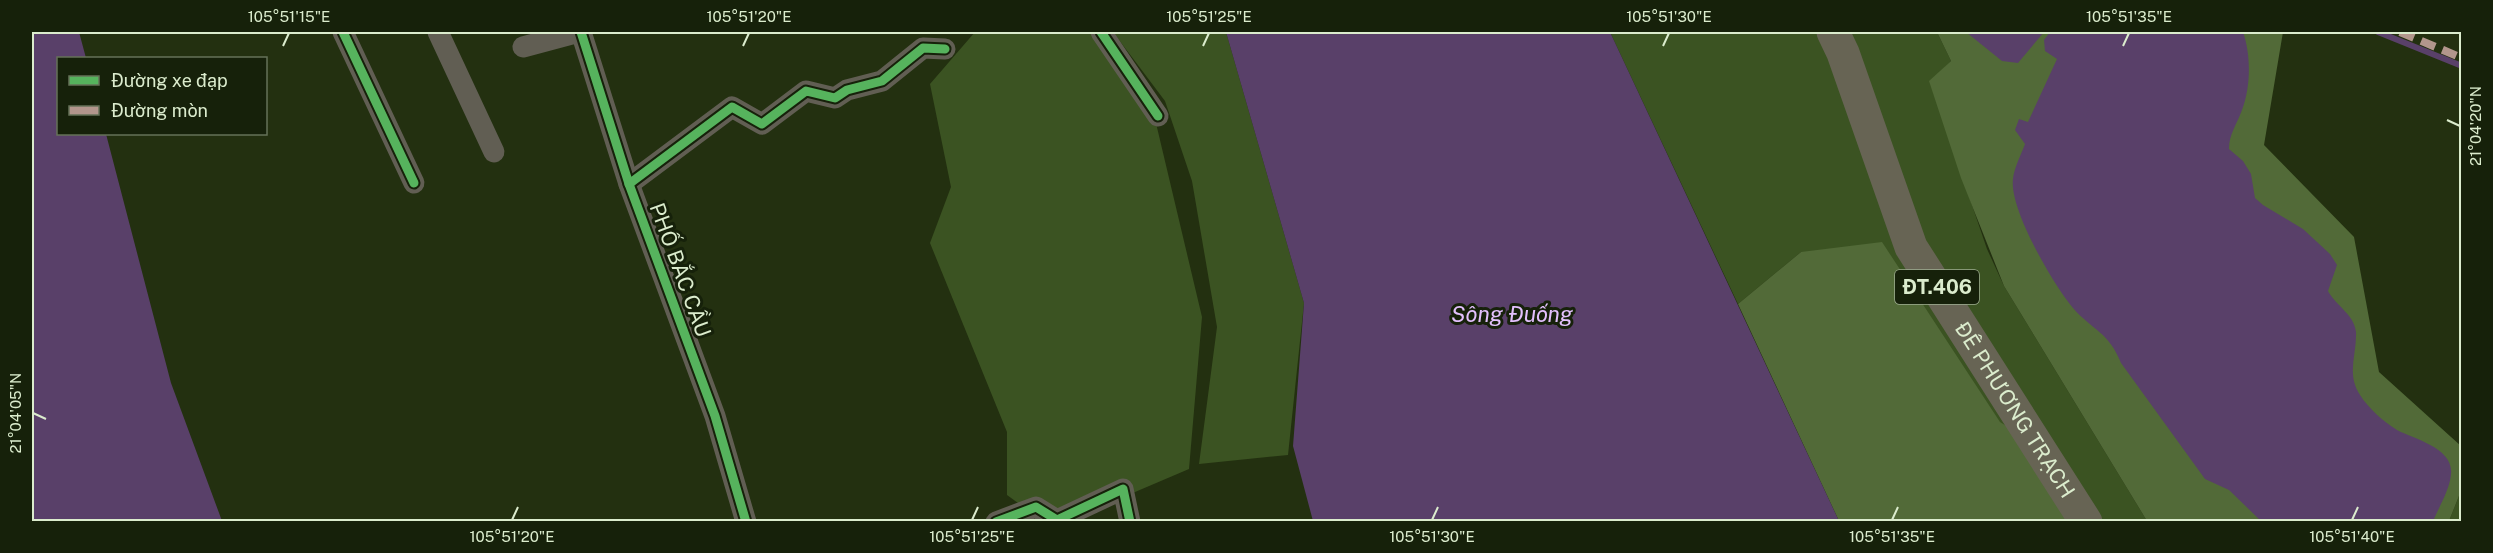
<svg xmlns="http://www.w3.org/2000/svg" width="2493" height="553" font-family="'Public Sans',sans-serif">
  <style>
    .green { fill: #3b5322 }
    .forest { fill: #526a38 }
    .water { fill: #594069 }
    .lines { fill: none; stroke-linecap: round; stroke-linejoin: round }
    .stream { stroke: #594069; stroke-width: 6 }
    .street { stroke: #615e53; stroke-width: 21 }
    .primary { stroke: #676454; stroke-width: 33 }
    .quiet { stroke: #b2968c; stroke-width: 8; stroke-dasharray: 15 8; stroke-linecap: butt }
    .cycleway-casing { stroke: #16210a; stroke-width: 13 }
    .cycleway { stroke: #56b35d; stroke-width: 9 }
    .ticks { fill: none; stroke: #dbeccd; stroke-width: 2 }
    .labels { text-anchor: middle; stroke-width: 6; stroke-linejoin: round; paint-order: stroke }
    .shield { fill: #16210a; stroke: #a0af92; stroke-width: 1.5 }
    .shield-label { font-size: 20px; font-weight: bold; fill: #dbeccd }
    .street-label { font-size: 21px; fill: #dbeccd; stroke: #16210a }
    .water-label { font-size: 22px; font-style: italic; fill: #e3c0fd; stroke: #16210a }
    .neatline { fill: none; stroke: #dbeccd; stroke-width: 2 }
    .ticks-label { font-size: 15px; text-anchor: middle; fill: #dbeccd }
  </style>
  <rect width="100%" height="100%" fill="#233010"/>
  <g class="green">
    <path d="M 975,32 L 1095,32 L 1155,119 L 1202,317 L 1189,469 L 1067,521 L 1043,521 L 1007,495 L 1007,432 L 930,243 L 951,187 L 930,84 Z"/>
    <path d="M 1113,32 L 1226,32 L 1304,303 L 1288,455 L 1199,464 L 1217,327 L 1192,181 L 1165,101 Z"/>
    <path d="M 1610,32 L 1937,32 L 1951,61 L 1930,82 L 1987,249 L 2004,286 L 2147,521 L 2086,521 L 2038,446 L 2000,423 L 1801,252 L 1738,304 Z"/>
    <path d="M 2461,491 L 2461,521 L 2449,521 Z"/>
  </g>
  <g class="forest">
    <path d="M 1937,32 L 2283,32 L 2264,145 L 2354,237 L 2379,372 L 2461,446 L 2461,491 L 2449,521 L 2245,522 L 2242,519 L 2238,522 L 2147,521 L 2004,286 L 1961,178 L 1929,81 L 1951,61 Z"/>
    <path d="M 1882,242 L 2000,422 L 2038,446 L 2086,521 L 1839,521 L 1738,304 L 1801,252 Z"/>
  </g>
  <g class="water">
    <path d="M 32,32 L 79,32 L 86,58 L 58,58 L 58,134 L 106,134 L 171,383 L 222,521 L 32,521 Z"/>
    <path d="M 1226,32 L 1610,32 L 1839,521 L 1313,521 L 1293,446 L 1304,303 Z"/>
    <path d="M 1966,32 L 2044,32 L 2018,63 L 2002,61 Z"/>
    <path d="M 2050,32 L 2243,32 C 2251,55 2251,86 2242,110 C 2237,124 2229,134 2229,149 L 2243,161 L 2251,174 L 2255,198 L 2263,205 L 2303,229 L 2330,254 L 2337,265 L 2328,291 C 2336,306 2354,314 2356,332 C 2357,354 2346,374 2360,395 C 2369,409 2383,421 2397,430 C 2414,439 2454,448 2451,474 C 2450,489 2439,507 2433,521 L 2261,521 L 2229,490 L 2205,479 L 2121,363 C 2109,332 2092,330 2073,308 C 2053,284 2009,209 2013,179 C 2014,168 2021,155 2025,144 L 2015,130 L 2019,119 L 2028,122 L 2057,59 L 2045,51 L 2044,40 Z"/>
  </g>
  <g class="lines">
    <path class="stream" d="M 2378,32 L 2462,66"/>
    <g class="street">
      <path d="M 343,32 L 414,183"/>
      <path d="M 438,32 L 494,152"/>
      <path d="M 581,32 L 629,184 L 715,416 L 746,522"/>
      <path d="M 1101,32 L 1158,116"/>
      <path d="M 523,47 L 579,32"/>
      <path d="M 629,184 L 732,107 L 762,124 L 806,91 L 835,98 L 847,90 L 882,81 L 923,48 L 945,49"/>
      <path d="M 996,522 L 1036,507 L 1057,520 L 1123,489 L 1130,522"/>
    </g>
    <path class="primary" id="s1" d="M 1833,32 L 1843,53 L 1911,247 L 2086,522"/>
    <path class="quiet" d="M 2400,32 L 2462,58"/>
    <defs>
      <g id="cycleway">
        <path d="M 343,32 L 414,183"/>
        <path d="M 581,32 L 629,184 L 715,416 L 746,522"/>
        <path d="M 1101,32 L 1158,116"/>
        <path d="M 629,184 L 732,107 L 762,124 L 806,91 L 835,98 L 847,90 L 882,81 L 923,48 L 945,49"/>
        <path d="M 996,522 L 1036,507 L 1057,520 L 1123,489 L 1130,522"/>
      </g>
    </defs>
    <use href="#cycleway" class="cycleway-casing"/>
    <use href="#cycleway" class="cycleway"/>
  </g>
  <path class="ticks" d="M 283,46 L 289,33M 743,46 L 749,33M 1203,46 L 1209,33M 1663,46 L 1669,33M 2123,46 L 2129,33M 2447,120 L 2460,126M 33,413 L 46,419M 512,520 L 518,507M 972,520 L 978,507M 1432,520 L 1438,507M 1892,520 L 1898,507M 2352,520 L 2358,507"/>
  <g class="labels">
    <rect class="shield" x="1895" y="270" width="84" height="34" rx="4.5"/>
    <g class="shield-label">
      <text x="1937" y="294">ĐT.406</text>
    </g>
    <g class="street-label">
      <text transform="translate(680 270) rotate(70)" y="7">PHỐ BẮC CẦU</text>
      <text dy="7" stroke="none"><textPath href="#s1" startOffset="422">ĐÊ PHƯƠNG TRẠCH</textPath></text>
    </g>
    <g class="water-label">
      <text x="1512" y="322">Sông Đuống</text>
    </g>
  </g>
  <rect width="2493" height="553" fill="none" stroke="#16210a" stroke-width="66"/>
  <rect x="57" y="57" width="210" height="78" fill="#16210a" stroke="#657258" stroke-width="1.5"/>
  <rect x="69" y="76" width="30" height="9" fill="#56b35d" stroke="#657258" stroke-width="1.5"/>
  <text x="111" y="87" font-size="18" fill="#dbeccd">Đường xe đạp</text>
  <rect x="69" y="106" width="30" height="9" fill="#b2968c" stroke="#657258" stroke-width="1.5"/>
  <text x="111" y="117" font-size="18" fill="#dbeccd">Đường mòn</text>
  <rect x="33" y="33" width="2427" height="487" class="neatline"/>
  <g class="ticks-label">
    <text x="289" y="22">105°51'15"E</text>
    <text x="749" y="22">105°51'20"E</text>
    <text x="1209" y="22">105°51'25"E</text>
    <text x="1669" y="22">105°51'30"E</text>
    <text x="2129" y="22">105°51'35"E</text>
    <text transform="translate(2476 126) rotate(-90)" y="5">21°04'20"N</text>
    <text transform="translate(16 413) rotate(-90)" y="5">21°04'05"N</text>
    <text x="512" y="542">105°51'20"E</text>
    <text x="972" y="542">105°51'25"E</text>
    <text x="1432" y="542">105°51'30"E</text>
    <text x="1892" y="542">105°51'35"E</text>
    <text x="2352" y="542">105°51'40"E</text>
  </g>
</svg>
